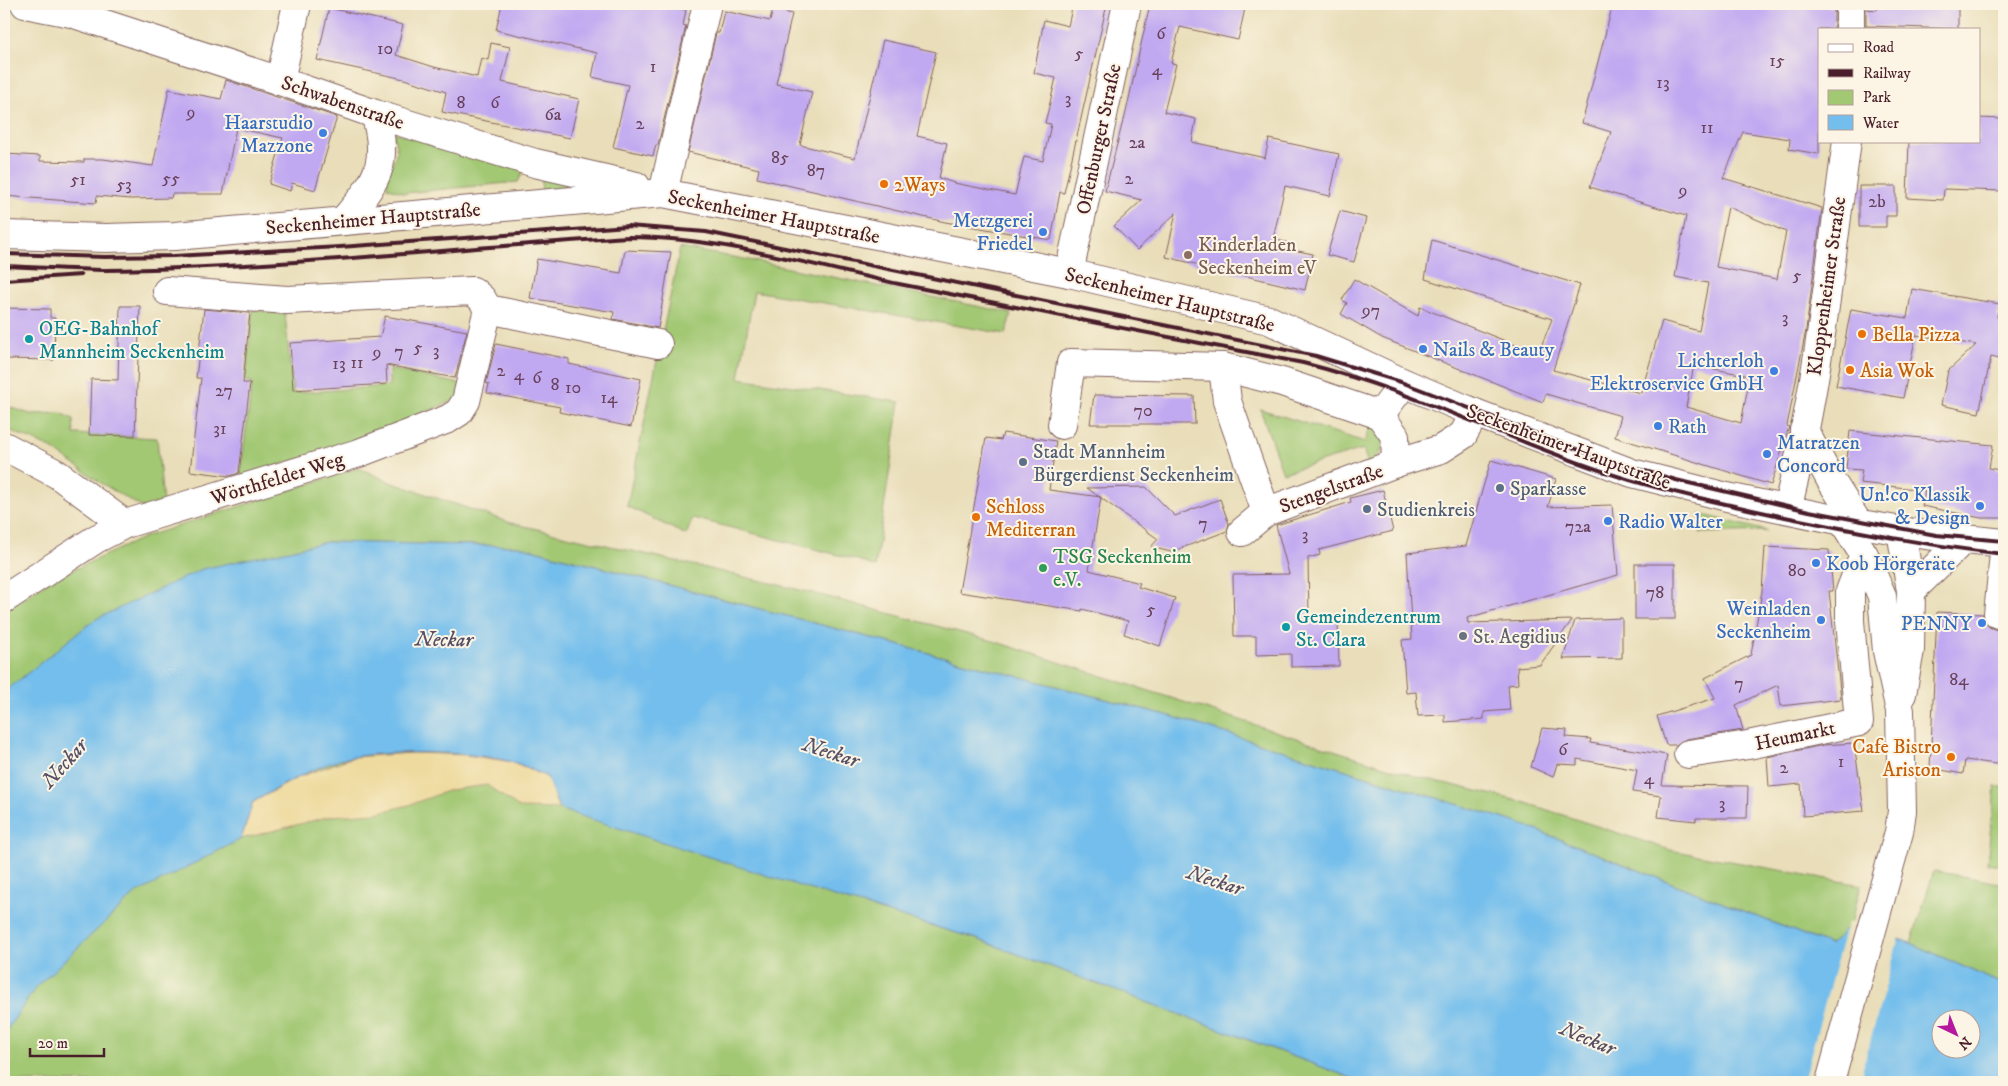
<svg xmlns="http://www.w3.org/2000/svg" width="2008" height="1086" font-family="'IM FELL DW Pica',serif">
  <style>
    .green { fill: #a2c873; stroke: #76744f }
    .sand { fill: #eeda9e; stroke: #9c7c64 }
    .water { fill: #73beec; stroke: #5e6e8c; fill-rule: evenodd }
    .pier { fill: #e9deb9 }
    .building { fill: #c1a9f1; fill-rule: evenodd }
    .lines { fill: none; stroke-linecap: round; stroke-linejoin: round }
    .minor-casing { stroke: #82625d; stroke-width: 30 }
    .tertiary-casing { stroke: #82625d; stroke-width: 30 }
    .secondary-casing { stroke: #82625d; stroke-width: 30 }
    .minor { stroke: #fff; stroke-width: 28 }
    .tertiary { stroke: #fff; stroke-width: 28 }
    .secondary { stroke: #fff; stroke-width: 28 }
    .rail { stroke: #4a1f2b; stroke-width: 4 }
    .shop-dot { fill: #3f7fe0; stroke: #fcf5e5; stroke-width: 2 }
    .food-dot { fill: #e8710a; stroke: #fcf5e5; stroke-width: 2 }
    .education-dot { fill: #8d6e63; stroke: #fcf5e5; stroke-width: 2 }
    .culture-dot { fill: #0f9aa8; stroke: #fcf5e5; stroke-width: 2 }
    .service-dot { fill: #5c6f8a; stroke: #fcf5e5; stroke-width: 2 }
    .leisure-dot { fill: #2e9e5b; stroke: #fcf5e5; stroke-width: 2 }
    .worship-dot { fill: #6b7280; stroke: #fcf5e5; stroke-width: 2 }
    .labels { text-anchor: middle; stroke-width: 4; stroke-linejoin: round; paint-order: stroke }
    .number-label { font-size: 18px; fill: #68425c }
    .street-label { font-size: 20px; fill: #4a1f2b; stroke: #fcf5e5 }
    .shop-label { font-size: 20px; fill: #366cbe; stroke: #fcf5e5; text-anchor: end }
    .food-label { font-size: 20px; fill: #c56008; stroke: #fcf5e5; text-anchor: start }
    .education-label { font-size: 20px; fill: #785e54; stroke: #fcf5e5; text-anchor: start }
    .culture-label { font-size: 20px; fill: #0d838f; stroke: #fcf5e5; text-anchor: start }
    .service-label { font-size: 20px; fill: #4e5e75; stroke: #fcf5e5; text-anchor: start }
    .leisure-label { font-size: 20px; fill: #27864d; stroke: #fcf5e5; text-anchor: start }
    .worship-label { font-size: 20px; fill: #5b616d; stroke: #fcf5e5; text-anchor: start }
    .water-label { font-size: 21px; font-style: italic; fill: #564f65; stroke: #fcf5e5 }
  </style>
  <rect width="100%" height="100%" fill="#fcf5e5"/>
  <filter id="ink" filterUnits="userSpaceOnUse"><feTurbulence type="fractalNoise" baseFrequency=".02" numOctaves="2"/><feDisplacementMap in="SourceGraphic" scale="10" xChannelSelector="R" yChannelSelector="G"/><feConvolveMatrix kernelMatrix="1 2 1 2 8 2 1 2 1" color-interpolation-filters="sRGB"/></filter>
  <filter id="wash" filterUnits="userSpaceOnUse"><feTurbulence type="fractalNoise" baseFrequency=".0096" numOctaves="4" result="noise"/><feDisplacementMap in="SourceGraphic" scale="20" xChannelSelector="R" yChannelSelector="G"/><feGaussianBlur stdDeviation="1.12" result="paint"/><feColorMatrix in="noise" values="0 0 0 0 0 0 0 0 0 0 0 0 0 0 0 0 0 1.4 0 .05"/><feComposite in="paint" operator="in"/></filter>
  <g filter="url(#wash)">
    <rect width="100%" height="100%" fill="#e9deb9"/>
    <g class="green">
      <path d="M 393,132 L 524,170 L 518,182 L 404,193 L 387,187 L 388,176 L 397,151 Z"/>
      <path d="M 541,174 L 605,186 L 542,202 Z"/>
      <path d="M 680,248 L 739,258 L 1011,313 L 1006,334 L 754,291 L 739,378 L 900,402 L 875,567 L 858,560 L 693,518 L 686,535 L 627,506 Z"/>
      <path d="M 253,310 L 285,314 L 293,393 L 389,386 L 389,369 L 461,384 L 459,398 L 355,442 L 240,477 L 252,382 L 245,381 Z"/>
      <path d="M 4,405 L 30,414 L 61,413 L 73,419 L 74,434 L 157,438 L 163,503 L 143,508 L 101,483 L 51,448 L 4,428 Z"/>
      <path d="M 1260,409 L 1365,442 L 1371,424 L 1384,443 L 1381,452 L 1368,464 L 1363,449 L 1283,473 Z"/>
      <path d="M 359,468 L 390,482 L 511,523 L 809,592 L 993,641 L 1415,776 L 1523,802 L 1670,850 L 1861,885 L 1851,924 L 1830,945 L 1518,823 L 1170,716 L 519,546 L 326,542 L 278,688 L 892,914 L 977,939 L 1362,1082 L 4,1082 L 4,612 L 49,581 L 147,536 Z"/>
      <path d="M 1700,514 L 1767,531 L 1700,533 Z"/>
      <path d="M 1995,787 L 2004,787 L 2004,866 L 1987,863 Z"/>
      <path d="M 1934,871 L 2004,884 L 2004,985 L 1911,943 Z"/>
    </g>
    <path class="sand" d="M 413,753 L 467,755 L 512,762 L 547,777 L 559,809 L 519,808 L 487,785 L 450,790 L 409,805 L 376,813 L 331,816 L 241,839 L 253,802 L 299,777 L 353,757 Z"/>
    <path class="water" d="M 326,542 L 519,546 L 1170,716 L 1518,823 L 1830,945 L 1851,924 L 1911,943 L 2004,985 L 2004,1082 L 1362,1082 L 977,939 L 831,896 L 559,809 L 547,777 C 536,772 524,765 512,762 C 473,751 394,750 353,757 C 322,762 281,786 253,802 L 241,839 L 135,894 L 36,987 L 4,1034 L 4,692 L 94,620 L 202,569 ZM 1940,1018 L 1970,1018 L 1970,1048 L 1940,1048 Z"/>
    <path class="pier" d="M 1850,922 L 1899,937 L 1859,1082 L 1803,1082 L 1847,924 Z"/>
    <g id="blocks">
      <g class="building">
        <path d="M 502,4 L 660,4 L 686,10 L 683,25 L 686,26 L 658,145 L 656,145 L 653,156 L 613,147 L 628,85 L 592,77 L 597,53 L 496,30 Z"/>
        <path d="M 1073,4 L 1107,4 L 1064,193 L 1060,192 L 1051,240 L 945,222 L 757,178 L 759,169 L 688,152 L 716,33 L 719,33 L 724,11 L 770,21 L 773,9 L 792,14 L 776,84 L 812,92 L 800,145 L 855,158 L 883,40 L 936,52 L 917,136 L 947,143 L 939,178 L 954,183 L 1015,195 L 1024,157 L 1043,161 L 1051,124 L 1045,123 L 1056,78 L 1034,73 L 1044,20 L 1068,26 Z"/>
        <path d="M 1150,4 L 1246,4 L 1238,40 L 1180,27 L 1171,63 L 1176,64 L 1164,112 L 1196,119 L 1192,142 L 1265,158 L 1269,139 L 1339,154 L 1330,196 L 1285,186 L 1273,239 L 1289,243 L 1288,249 L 1313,254 L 1305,290 L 1166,257 L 1176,213 L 1137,250 L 1114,226 L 1142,200 L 1105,191 L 1123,121 L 1124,121 Z"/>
        <path d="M 1613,4 L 1798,4 L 1834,7 L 1834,29 L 1819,29 L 1819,154 L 1789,149 L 1790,139 L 1743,132 L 1723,178 L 1822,208 L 1806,330 L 1787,426 L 1789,427 L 1771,485 L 1615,437 L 1621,416 L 1546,394 L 1543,402 L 1382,338 L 1341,314 L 1347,303 L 1342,300 L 1354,279 L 1418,316 L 1420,307 L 1538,354 L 1552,319 L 1425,279 L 1432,240 L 1580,285 L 1553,370 L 1641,393 L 1662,321 L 1699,331 L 1708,283 L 1675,277 L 1686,216 L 1590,187 L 1611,132 L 1582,123 ZM 1728,207 L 1786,232 L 1777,279 L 1716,267 ZM 1694,365 L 1750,376 L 1741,423 L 1686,407 Z"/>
        <path d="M 1877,4 L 1958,4 L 1958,29 L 1866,26 L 1866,9 L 1877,10 Z"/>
        <path d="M 329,8 L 403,25 L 396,55 L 434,67 L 477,77 L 481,58 L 488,60 L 491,43 L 510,47 L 502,82 L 579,99 L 570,138 L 442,112 L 446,92 L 404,79 L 317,60 Z"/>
        <path d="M 226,80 L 337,117 L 315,190 L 292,183 L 290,191 L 269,184 L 283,138 L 236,128 L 223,194 L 172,194 L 171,198 L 130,199 L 97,196 L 96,203 L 4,196 L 4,154 L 40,156 L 40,161 L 84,162 L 84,159 L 103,159 L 153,166 L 169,89 L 221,99 Z"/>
        <path d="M 1979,118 L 2004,119 L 2004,191 L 1944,189 L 1943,200 L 1907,198 L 1909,141 L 1979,141 Z"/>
        <path d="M 1859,186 L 1896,186 L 1896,216 L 1886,216 L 1886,227 L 1859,227 Z"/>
        <path d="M 1340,211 L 1366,218 L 1354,262 L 1327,255 Z"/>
        <path d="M 625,250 L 671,252 L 658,328 L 613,319 L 614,312 L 530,298 L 537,259 L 621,273 Z"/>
        <path d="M 1912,289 L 2000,304 L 1997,317 L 2004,318 L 2004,360 L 1991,357 L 1979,413 L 1941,405 L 1948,371 L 1976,345 L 1916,335 L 1903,398 L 1836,386 L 1851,309 L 1907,318 Z"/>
        <path d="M 120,306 L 140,306 L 135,436 L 89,435 L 91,379 L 118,380 Z"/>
        <path d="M 4,308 L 50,309 L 50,318 L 55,318 L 54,360 L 4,359 Z"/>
        <path d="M 204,309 L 250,313 L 243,383 L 250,383 L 239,473 L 230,476 L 190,471 L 201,378 L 196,378 Z"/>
        <path d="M 385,316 L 467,331 L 455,378 L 386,365 L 387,384 L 293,390 L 290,343 L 380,337 Z"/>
        <path d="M 496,344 L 569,359 L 569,364 L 641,379 L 631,427 L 559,412 L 560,407 L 487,393 L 489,384 L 486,383 Z"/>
        <path d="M 1094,395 L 1194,396 L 1195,424 L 1090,424 Z"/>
        <path d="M 1850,431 L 1993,445 L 1989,468 L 2004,471 L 2004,518 L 1981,518 L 1922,506 L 1925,490 L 1860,483 L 1862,470 L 1846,469 Z"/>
        <path d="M 1003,433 L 1056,441 L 1049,490 L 1101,497 L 1089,570 L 1140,583 L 1138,587 L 1175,598 L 1160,646 L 1124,634 L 1128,621 L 1082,609 L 1082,611 L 959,592 L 986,438 L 1001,440 Z"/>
        <path d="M 1491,460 L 1556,479 L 1548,507 L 1612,505 L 1618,575 L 1467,618 L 1468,623 L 1572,620 L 1540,665 L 1517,667 L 1518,684 L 1508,685 L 1510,710 L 1484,712 L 1484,719 L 1445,722 L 1445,715 L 1418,716 L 1416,692 L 1406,693 L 1402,640 L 1412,639 L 1407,553 L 1466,546 Z"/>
        <path d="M 1146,487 L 1175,516 L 1220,499 L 1229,524 L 1227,531 L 1171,552 L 1151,547 L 1158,539 L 1087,488 Z"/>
        <path d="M 1383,490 L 1393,531 L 1319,550 L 1320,555 L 1308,558 L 1309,618 L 1338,618 L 1339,666 L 1291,667 L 1291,654 L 1256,655 L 1256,636 L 1234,636 L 1233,575 L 1289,574 L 1276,525 L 1351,502 L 1350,498 Z"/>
        <path d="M 1765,547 L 1829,550 L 1833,591 L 1829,591 L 1841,699 L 1781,706 L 1778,685 L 1736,705 L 1743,730 L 1686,739 L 1676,745 L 1666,745 L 1657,716 L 1715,698 L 1705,678 L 1751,655 L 1762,591 Z"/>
        <rect x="1635" y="564" width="40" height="55"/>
        <path d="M 1937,612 L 1983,614 L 1984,621 L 1989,627 L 1997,630 L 2004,628 L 2004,765 L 1965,760 L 1963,774 L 1930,768 Z"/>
        <path d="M 1622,618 L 1622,658 L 1563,659 L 1575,620 Z"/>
        <path d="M 1542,728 L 1567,730 L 1566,737 L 1591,739 L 1590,743 L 1667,755 L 1662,785 L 1748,786 L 1747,818 L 1696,818 L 1696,821 L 1658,817 L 1661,796 L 1633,792 L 1637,770 L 1577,759 L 1577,765 L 1557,764 L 1553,777 L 1531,767 Z"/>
        <path d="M 1854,743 L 1864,811 L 1803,816 L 1801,784 L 1769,787 L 1767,757 L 1823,745 Z"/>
      </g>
    </g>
  </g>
  <g filter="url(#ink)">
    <use href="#blocks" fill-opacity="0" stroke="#82625d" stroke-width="1"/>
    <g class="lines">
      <defs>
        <g id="minor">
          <path d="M 280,81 L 297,4"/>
          <path d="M 663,193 L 707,4"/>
          <path d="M 167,291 L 287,300 L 473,291 L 482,299 L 488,309 L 658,344"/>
          <path d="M 1223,367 L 1227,401 L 1266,512 L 1396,463 L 1441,449 L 1463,435 L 1475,413"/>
          <path d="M 1380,415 L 1395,436 L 1396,463"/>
          <path d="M 1380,415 L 1404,383"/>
          <path d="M 1062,425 L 1071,363 L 1223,367 L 1282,382 L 1380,415"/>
          <path d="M 4,446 L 57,474 L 125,524"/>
          <path d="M 1242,532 L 1266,512"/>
          <path d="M 4,599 L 96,539 L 125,524 L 359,453 L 448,419 L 459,412 L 466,401 L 488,309"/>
          <path d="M 1998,614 L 2004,554"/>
          <path d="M 1688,754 L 1748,745 L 1859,722 L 1850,621 L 1850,591 L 1864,555"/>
        </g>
        <g id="tertiary">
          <path d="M 1850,4 L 1850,29"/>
          <path d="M 1069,273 L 1127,4"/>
          <path d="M 1804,430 L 1830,479 L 1858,523"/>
          <path d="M 1787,509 C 1818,389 1830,264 1847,141"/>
        </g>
        <g id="secondary">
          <path d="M 25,4 L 71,13 L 280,81 L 375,114 L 535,163 L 636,186"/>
          <path d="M 343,221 C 375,183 391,166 375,114"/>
          <path d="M 4,235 L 106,238 L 175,236 L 663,193 L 1069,273 L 1269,320 L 1404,383 L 1475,413 L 1632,473 L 1727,497 L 1843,521 L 1926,535 L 2004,543"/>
          <path d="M 1901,531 L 1911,591 L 1910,650 L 1902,694"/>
          <path d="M 1911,591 L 1963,540"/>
          <path d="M 1830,1082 L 1899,832 L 1902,811 L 1900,711 L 1887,651 L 1882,596 L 1864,555 L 1843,521"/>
        </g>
      </defs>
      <use href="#minor" class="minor-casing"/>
      <use href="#tertiary" class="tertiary-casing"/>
      <use href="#secondary" class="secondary-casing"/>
      <use href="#minor" class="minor"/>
      <use href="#tertiary" class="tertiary"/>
      <use href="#secondary" class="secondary"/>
      <g class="rail">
        <path d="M 4,254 L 105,257 L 174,256 L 340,247 L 628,226 L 706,232 L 1316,356 L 1401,382 L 1600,458 L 1676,480 L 1809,511 L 1936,535 L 2004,541"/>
        <path d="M 4,266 C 38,267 72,270 106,270 C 280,268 454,248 628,237 C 720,237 810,265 899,284 C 1034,311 1168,337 1303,363 C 1416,391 1519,446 1630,480 C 1681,495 1733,506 1785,517 C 1859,532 1929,546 2004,554"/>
        <path d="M 4,280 L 81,275"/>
      </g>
    </g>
  </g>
  <g class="shop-dot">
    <circle cx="323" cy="133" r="5"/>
    <circle cx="1043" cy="232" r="5"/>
    <circle cx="1423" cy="349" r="5"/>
    <circle cx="1774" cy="371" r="5"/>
    <circle cx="1658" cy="426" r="5"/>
    <circle cx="1767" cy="454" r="5"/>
    <circle cx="1980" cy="506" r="5"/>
    <circle cx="1608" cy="521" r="5"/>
    <circle cx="1816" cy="563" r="5"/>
    <circle cx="1821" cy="620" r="5"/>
    <circle cx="1982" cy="623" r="5"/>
  </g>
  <g class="food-dot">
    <circle cx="884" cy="184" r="5"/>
    <circle cx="1862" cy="334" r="5"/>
    <circle cx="1850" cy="370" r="5"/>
    <circle cx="976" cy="517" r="5"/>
    <circle cx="1951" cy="757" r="5"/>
  </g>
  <circle class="education-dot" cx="1188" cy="255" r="5"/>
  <g class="culture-dot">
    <circle cx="29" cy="339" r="5"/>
    <circle cx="1286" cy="627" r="5"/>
  </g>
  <g class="service-dot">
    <circle cx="1023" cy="462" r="5"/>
    <circle cx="1500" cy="488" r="5"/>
    <circle cx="1367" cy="509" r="5"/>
  </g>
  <circle class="leisure-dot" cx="1043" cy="568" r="5"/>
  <circle class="worship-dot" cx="1463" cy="636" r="5"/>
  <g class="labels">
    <g class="number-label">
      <text x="1161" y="39">6</text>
      <text x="385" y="54">10</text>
      <text x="1079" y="59">5</text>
      <text x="1777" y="66">15</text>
      <text x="653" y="72">1</text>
      <text x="1157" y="75">4</text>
      <text x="1663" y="88">13</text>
      <text x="1068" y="104">3</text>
      <text x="461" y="108">8</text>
      <text x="495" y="108">6</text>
      <text x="191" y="118">9</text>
      <text x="553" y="120">6a</text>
      <text x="640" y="129">2</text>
      <text x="1707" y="133">11</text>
      <text x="1137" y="148">2a</text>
      <text x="780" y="163">85</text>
      <text x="816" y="176">87</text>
      <text x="171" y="184">55</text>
      <text x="1129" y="184">2</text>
      <text x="78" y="185">51</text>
      <text x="124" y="190">53</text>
      <text x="1683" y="196">9</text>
      <text x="1877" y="207">2b</text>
      <text x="1797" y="281">5</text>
      <text x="1371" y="316">97</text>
      <text x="1785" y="323">3</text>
      <text x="418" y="353">5</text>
      <text x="436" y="356">3</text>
      <text x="399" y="357">7</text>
      <text x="377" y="358">9</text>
      <text x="357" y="368">11</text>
      <text x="339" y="369">13</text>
      <text x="501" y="376">2</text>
      <text x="519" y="380">4</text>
      <text x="537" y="383">6</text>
      <text x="555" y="390">8</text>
      <text x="573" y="393">10</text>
      <text x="224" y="396">27</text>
      <text x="609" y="403">14</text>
      <text x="1143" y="416">70</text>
      <text x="220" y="434">31</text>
      <text x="1203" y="529">7</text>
      <text x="1578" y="532">72a</text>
      <text x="1305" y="540">3</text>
      <text x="1797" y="576">80</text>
      <text x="1655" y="598">78</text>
      <text x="1151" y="615">5</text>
      <text x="1959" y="685">84</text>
      <text x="1739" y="689">7</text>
      <text x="1563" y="755">6</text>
      <text x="1841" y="767">1</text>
      <text x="1784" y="773">2</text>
      <text x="1649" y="784">4</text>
      <text x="1722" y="809">3</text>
    </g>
    <g class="street-label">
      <text transform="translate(343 102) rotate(19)" y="7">Schwabenstraße</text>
      <text transform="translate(1098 139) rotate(-78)" y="7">Offenburger Straße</text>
      <text transform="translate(774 216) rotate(11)" y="7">Seckenheimer Hauptstraße</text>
      <text transform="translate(373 218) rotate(-5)" y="7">Seckenheimer Hauptstraße</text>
      <text transform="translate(1826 286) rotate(-82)" y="7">Kloppenheimer Straße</text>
      <text transform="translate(1170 299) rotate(14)" y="7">Seckenheimer Hauptstraße</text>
      <text transform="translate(1569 446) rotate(20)" y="7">Seckenheimer Hauptstraße</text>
      <text transform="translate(277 478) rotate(-17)" y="7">Wörthfelder Weg</text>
      <text transform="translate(1331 488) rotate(-20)" y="7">Stengelstraße</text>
      <text transform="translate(1795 735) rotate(-12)" y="7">Heumarkt</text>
    </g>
    <g class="shop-label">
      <text x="313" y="129">Haarstudio<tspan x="313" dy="23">Mazzone</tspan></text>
      <text x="1033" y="227">Metzgerei<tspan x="1033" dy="23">Friedel</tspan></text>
      <text x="1433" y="356" text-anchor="start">Nails &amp; Beauty</text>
      <text x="1764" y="367">Lichterloh<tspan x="1764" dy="23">Elektroservice GmbH</tspan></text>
      <text x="1668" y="433" text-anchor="start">Rath</text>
      <text x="1777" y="449" text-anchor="start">Matratzen<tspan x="1777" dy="23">Concord</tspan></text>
      <text x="1970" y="501">Un!co Klassik<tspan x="1970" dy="23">&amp; Design</tspan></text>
      <text x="1618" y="528" text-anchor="start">Radio Walter</text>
      <text x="1826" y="570" text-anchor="start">Koob Hörgeräte</text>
      <text x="1811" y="615">Weinladen<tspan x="1811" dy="23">Seckenheim</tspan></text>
      <text x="1972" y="630">PENNY</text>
    </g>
    <g class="food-label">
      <text x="894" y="191">2Ways</text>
      <text x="1872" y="341">Bella Pizza</text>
      <text x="1860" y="377">Asia Wok</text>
      <text x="986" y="513">Schloss<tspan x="986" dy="23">Mediterran</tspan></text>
      <text x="1941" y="753" text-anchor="end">Cafe Bistro<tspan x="1941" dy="23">Ariston</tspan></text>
    </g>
    <g class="education-label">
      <text x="1198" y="251">Kinderladen<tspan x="1198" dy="23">Seckenheim eV</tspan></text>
    </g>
    <g class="culture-label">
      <text x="39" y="335">OEG-Bahnhof<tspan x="39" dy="23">Mannheim Seckenheim</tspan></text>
      <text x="1296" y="623">Gemeindezentrum<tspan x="1296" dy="23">St. Clara</tspan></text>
    </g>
    <g class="service-label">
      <text x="1033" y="458">Stadt Mannheim<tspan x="1033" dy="23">Bürgerdienst Seckenheim</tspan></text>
      <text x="1510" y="495">Sparkasse</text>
      <text x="1377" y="516">Studienkreis</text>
    </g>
    <g class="leisure-label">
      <text x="1053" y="563">TSG Seckenheim<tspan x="1053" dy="23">e.V.</tspan></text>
    </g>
    <g class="worship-label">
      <text x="1473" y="643">St. Aegidius</text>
    </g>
    <g class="water-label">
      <text transform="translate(444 639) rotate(1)" y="7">Neckar</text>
      <text transform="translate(831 752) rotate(18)" y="7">Neckar</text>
      <text transform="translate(64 763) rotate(-48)" y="7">Neckar</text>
      <text transform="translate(1215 880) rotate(18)" y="7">Neckar</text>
      <text transform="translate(1588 1038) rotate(23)" y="7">Neckar</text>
    </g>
  </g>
  <rect width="2008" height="1086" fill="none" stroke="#fcf5e5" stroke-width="20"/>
  <rect x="1818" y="28" width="162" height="115" fill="#fcf5e5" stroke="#b59f9b"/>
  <rect x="1828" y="44" width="25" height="8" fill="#ffffff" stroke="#b59f9b"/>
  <text x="1863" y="52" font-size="15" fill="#4a1f2b">Road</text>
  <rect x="1828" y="69" width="25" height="8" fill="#4a1f2b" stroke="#b59f9b"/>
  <text x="1863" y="78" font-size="15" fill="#4a1f2b">Railway</text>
  <rect x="1828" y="90" width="25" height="15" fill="#a2c873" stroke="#b59f9b"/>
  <text x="1863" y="102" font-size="15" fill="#4a1f2b">Park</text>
  <rect x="1828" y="115" width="25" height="15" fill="#73beec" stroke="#b59f9b"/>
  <text x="1863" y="128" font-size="15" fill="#4a1f2b">Water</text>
  <g transform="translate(1956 1034) rotate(137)"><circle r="24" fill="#fcf5e5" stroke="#b59f9b"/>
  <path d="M0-4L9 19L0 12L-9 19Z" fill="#b5179e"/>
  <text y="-8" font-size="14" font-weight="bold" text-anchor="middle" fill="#4a1f2b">N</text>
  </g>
  <path d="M30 1048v8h74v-8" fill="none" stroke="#4a1f2b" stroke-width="2.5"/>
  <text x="38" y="1048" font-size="15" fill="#4a1f2b" stroke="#fcf5e5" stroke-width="4" paint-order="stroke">20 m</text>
</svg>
